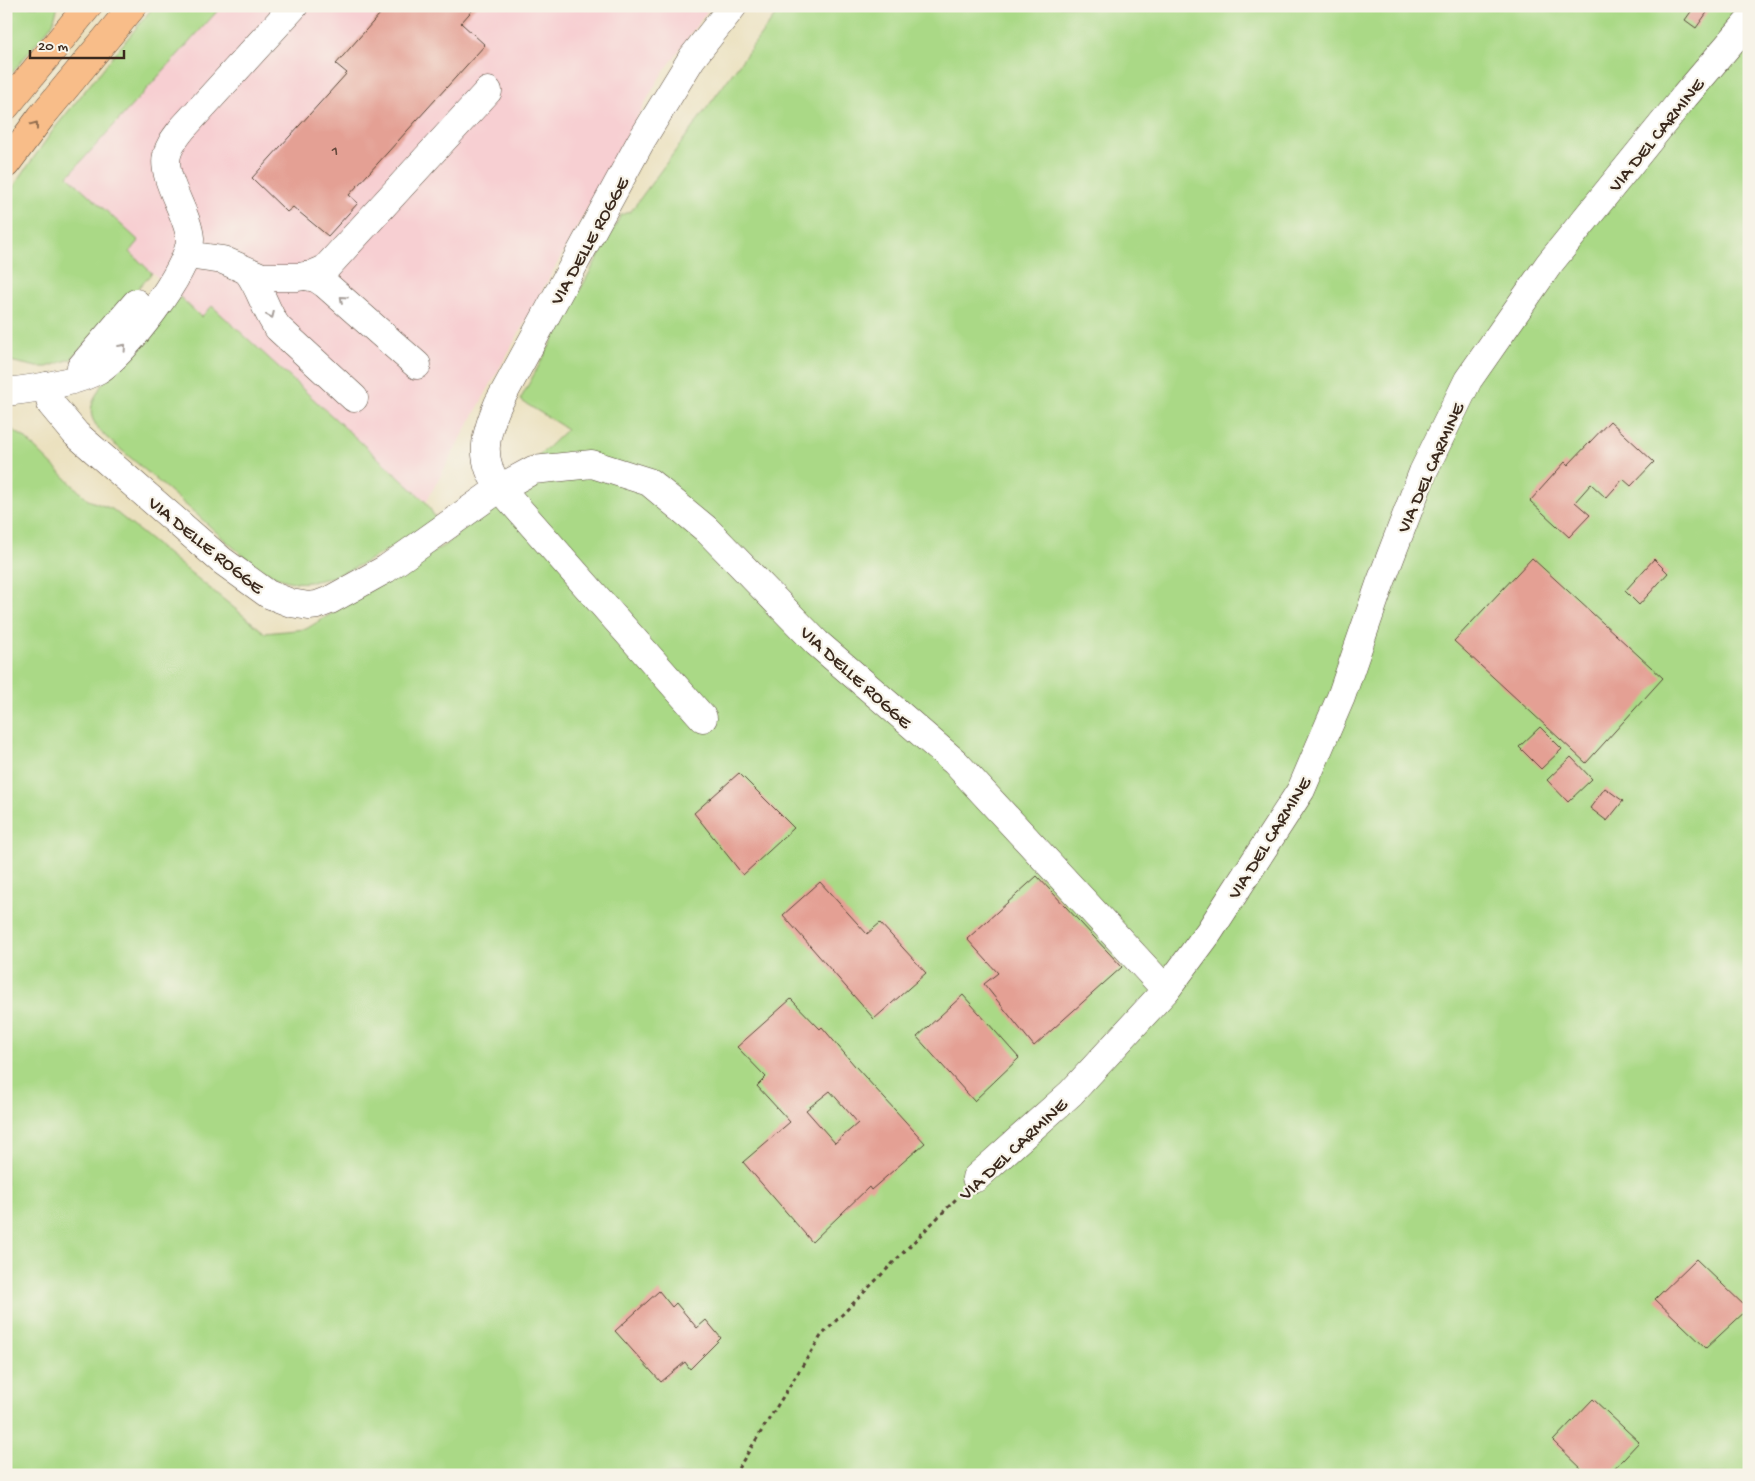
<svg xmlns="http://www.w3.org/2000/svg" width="1755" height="1481" font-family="'Gochi Hand',sans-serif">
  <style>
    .built { fill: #f7cfd2 }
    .green { fill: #aad986; stroke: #728252 }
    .building { fill: #e4a094; fill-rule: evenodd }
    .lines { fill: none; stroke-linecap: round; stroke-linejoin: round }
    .minor-casing { stroke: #554536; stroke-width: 29 }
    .major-casing { stroke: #554536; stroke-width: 29 }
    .path { stroke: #554536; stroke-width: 3; stroke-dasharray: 4 4; stroke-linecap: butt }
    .minor { stroke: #fff; stroke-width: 28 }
    .major { stroke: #f8bd89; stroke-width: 28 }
    .oneway { stroke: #906c4e }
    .oneway2 { stroke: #a79f9a }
    .labels { text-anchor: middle; stroke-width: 4.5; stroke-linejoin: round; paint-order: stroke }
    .number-label { font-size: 16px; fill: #65483c }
    .street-label { font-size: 19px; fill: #3b2a1e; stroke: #f7f3e8 }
  </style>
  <rect width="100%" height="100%" fill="#f7f3e8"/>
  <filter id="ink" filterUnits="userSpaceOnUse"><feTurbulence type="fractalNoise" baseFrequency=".02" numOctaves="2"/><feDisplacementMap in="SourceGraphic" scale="10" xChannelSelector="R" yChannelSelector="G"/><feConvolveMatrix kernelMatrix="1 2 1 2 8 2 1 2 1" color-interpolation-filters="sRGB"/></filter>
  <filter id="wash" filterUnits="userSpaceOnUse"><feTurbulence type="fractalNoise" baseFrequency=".0096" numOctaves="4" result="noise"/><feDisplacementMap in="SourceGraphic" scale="20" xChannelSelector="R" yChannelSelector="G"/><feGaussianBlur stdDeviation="1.12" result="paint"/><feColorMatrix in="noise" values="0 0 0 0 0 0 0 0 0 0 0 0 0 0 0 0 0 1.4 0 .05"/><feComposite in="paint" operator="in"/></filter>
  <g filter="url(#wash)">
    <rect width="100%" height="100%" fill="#ebe1bf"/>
    <path class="built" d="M 222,6 L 711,6 L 658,80 L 426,502 L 212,307 L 202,317 L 129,252 L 139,241 L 67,176 Z"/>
    <g class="green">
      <path d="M 16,6 L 58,6 L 53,23 L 6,80 L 6,21 Z"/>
      <path d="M 154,6 L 222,6 L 68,176 L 139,241 L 130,252 L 152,273 L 71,359 L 47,367 L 37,367 L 10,361 L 6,359 L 6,197 L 54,129 Z"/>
      <path d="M 782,6 L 1749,6 L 1749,1475 L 6,1475 L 6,426 L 24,437 L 88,500 L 112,509 L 265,633 L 306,629 L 448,543 L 567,429 L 520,400 L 621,215 L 631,211 Z"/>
      <path d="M 180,297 L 201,317 L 212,306 L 426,502 L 436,519 C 401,541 336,588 293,582 C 262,578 219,534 195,513 C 166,488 136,462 106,437 C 86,416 88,409 102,384 Z"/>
    </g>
    <g id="blocks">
      <g class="building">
        <path d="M 387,6 L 476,6 L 461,23 L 485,45 L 349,195 L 358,203 L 328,236 L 293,207 L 287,212 L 252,178 L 347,73 L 336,64 Z"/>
        <path d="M 1695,6 L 1711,7 L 1696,28 L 1685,20 Z"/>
        <path d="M 1610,421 L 1654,462 L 1631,486 L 1623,479 L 1606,498 L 1591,484 L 1575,502 L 1590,515 L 1569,537 L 1530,501 L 1565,462 L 1568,465 Z"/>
        <path d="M 1532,558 L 1663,678 L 1586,763 L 1454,641 Z"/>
        <path d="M 1654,559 L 1668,573 L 1639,605 L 1625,591 Z"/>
        <path d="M 1540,727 L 1562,749 L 1541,769 L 1519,747 Z"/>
        <path d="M 1571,757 L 1592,779 L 1568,802 L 1547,780 Z"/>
        <path d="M 739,773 L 794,828 L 743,875 L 694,813 Z"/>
        <path d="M 1605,788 L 1623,801 L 1607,821 L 1590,808 Z"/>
        <path d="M 1037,876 L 1122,967 L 1034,1046 L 984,984 L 998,973 L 967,939 Z"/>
        <path d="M 820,882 L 867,934 L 880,923 L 926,973 L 874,1019 L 783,915 Z"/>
        <path d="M 963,995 L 1019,1058 L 974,1101 L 917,1037 Z"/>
        <path d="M 791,999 L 820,1029 L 822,1027 L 855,1066 L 925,1143 L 871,1190 L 869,1187 L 812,1242 L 743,1162 L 790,1122 L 757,1086 L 766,1077 L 737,1047 ZM 830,1091 L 858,1123 L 835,1143 L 806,1110 Z"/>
        <path d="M 1696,1259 L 1748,1309 L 1706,1348 L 1655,1299 Z"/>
        <path d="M 659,1291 L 672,1307 L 676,1303 L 697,1328 L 706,1320 L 721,1338 L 690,1369 L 685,1362 L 661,1382 L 615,1331 Z"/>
        <path d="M 1593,1399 L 1639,1442 L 1608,1475 L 1588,1475 L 1553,1441 Z"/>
      </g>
    </g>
  </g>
  <g filter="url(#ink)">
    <use href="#blocks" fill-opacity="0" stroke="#554536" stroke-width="1"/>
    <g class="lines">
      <defs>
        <g id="minor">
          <path d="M 187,255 L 223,260 L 262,277 L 298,277 L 311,275 L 325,269 L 488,91"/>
          <path d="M 248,272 C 261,289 265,311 278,328 L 354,398"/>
          <path d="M 305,276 L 316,278 L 325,284 L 417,365"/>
          <path d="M 81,367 L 136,303"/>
          <path d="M 47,386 L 51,404 L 76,434 L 221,560 L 268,594 L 291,603 L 309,606 L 317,605 L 330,600 L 386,569 L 500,488 L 533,470 L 592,464 L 649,482 L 706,529 L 817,643 L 955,762 L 1166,990"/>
          <path d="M 6,392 C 33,389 75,383 98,370 C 123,356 192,267 190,238 C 188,213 161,178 167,155 C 169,145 176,137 182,129 L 294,6"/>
          <path d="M 703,718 L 500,488 C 478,460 485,434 498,404 L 641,141 L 692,58 L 733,6"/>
          <path d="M 976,1178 L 1071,1093 L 1166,990 L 1209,932 L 1301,790 L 1341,697 L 1380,584 L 1423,472 L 1468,380 L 1549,264 L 1685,96 L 1749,21"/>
        </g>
        <g id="major">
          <path d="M 6,106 L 88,6"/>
          <path d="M 6,164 L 41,117 L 133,6"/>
        </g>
      </defs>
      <use href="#minor" class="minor-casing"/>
      <use href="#major" class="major-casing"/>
      <path class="path" d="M 734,1475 L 821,1336 L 957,1198"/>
      <use href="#minor" class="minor"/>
      <use href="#major" class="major"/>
    </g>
    <defs><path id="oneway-chevron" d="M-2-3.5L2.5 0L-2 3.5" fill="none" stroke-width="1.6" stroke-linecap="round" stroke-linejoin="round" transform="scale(1.25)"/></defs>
    <use class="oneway" href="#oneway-chevron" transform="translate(35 125) rotate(-53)"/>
    <g class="oneway2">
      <use href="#oneway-chevron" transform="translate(343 299) rotate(-138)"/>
      <use href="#oneway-chevron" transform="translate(271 315) rotate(66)"/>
      <use href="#oneway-chevron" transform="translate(123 347) rotate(-48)"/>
    </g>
  </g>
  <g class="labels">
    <g class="number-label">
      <text x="335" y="155">1</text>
    </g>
    <g class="street-label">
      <text transform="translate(1655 134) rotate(-51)" y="7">VIA DEL CARMINE</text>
      <text transform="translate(588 240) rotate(-61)" y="7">VIA DELLE ROGGE</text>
      <text transform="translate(1429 467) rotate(-66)" y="7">VIA DEL CARMINE</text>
      <text transform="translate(207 544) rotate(39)" y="7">VIA DELLE ROGGE</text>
      <text transform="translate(857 676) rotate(42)" y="7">VIA DELLE ROGGE</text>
      <text transform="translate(1268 837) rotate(-58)" y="7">VIA DEL CARMINE</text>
      <text transform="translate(1012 1148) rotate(-43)" y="7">VIA DEL CARMINE</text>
    </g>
  </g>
  <rect width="1755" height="1481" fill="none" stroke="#f7f3e8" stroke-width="25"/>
  <path d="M30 50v8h94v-8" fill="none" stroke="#3b2a1e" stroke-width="2.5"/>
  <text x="38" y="50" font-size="15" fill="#3b2a1e" stroke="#f7f3e8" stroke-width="4" paint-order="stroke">20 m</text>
</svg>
